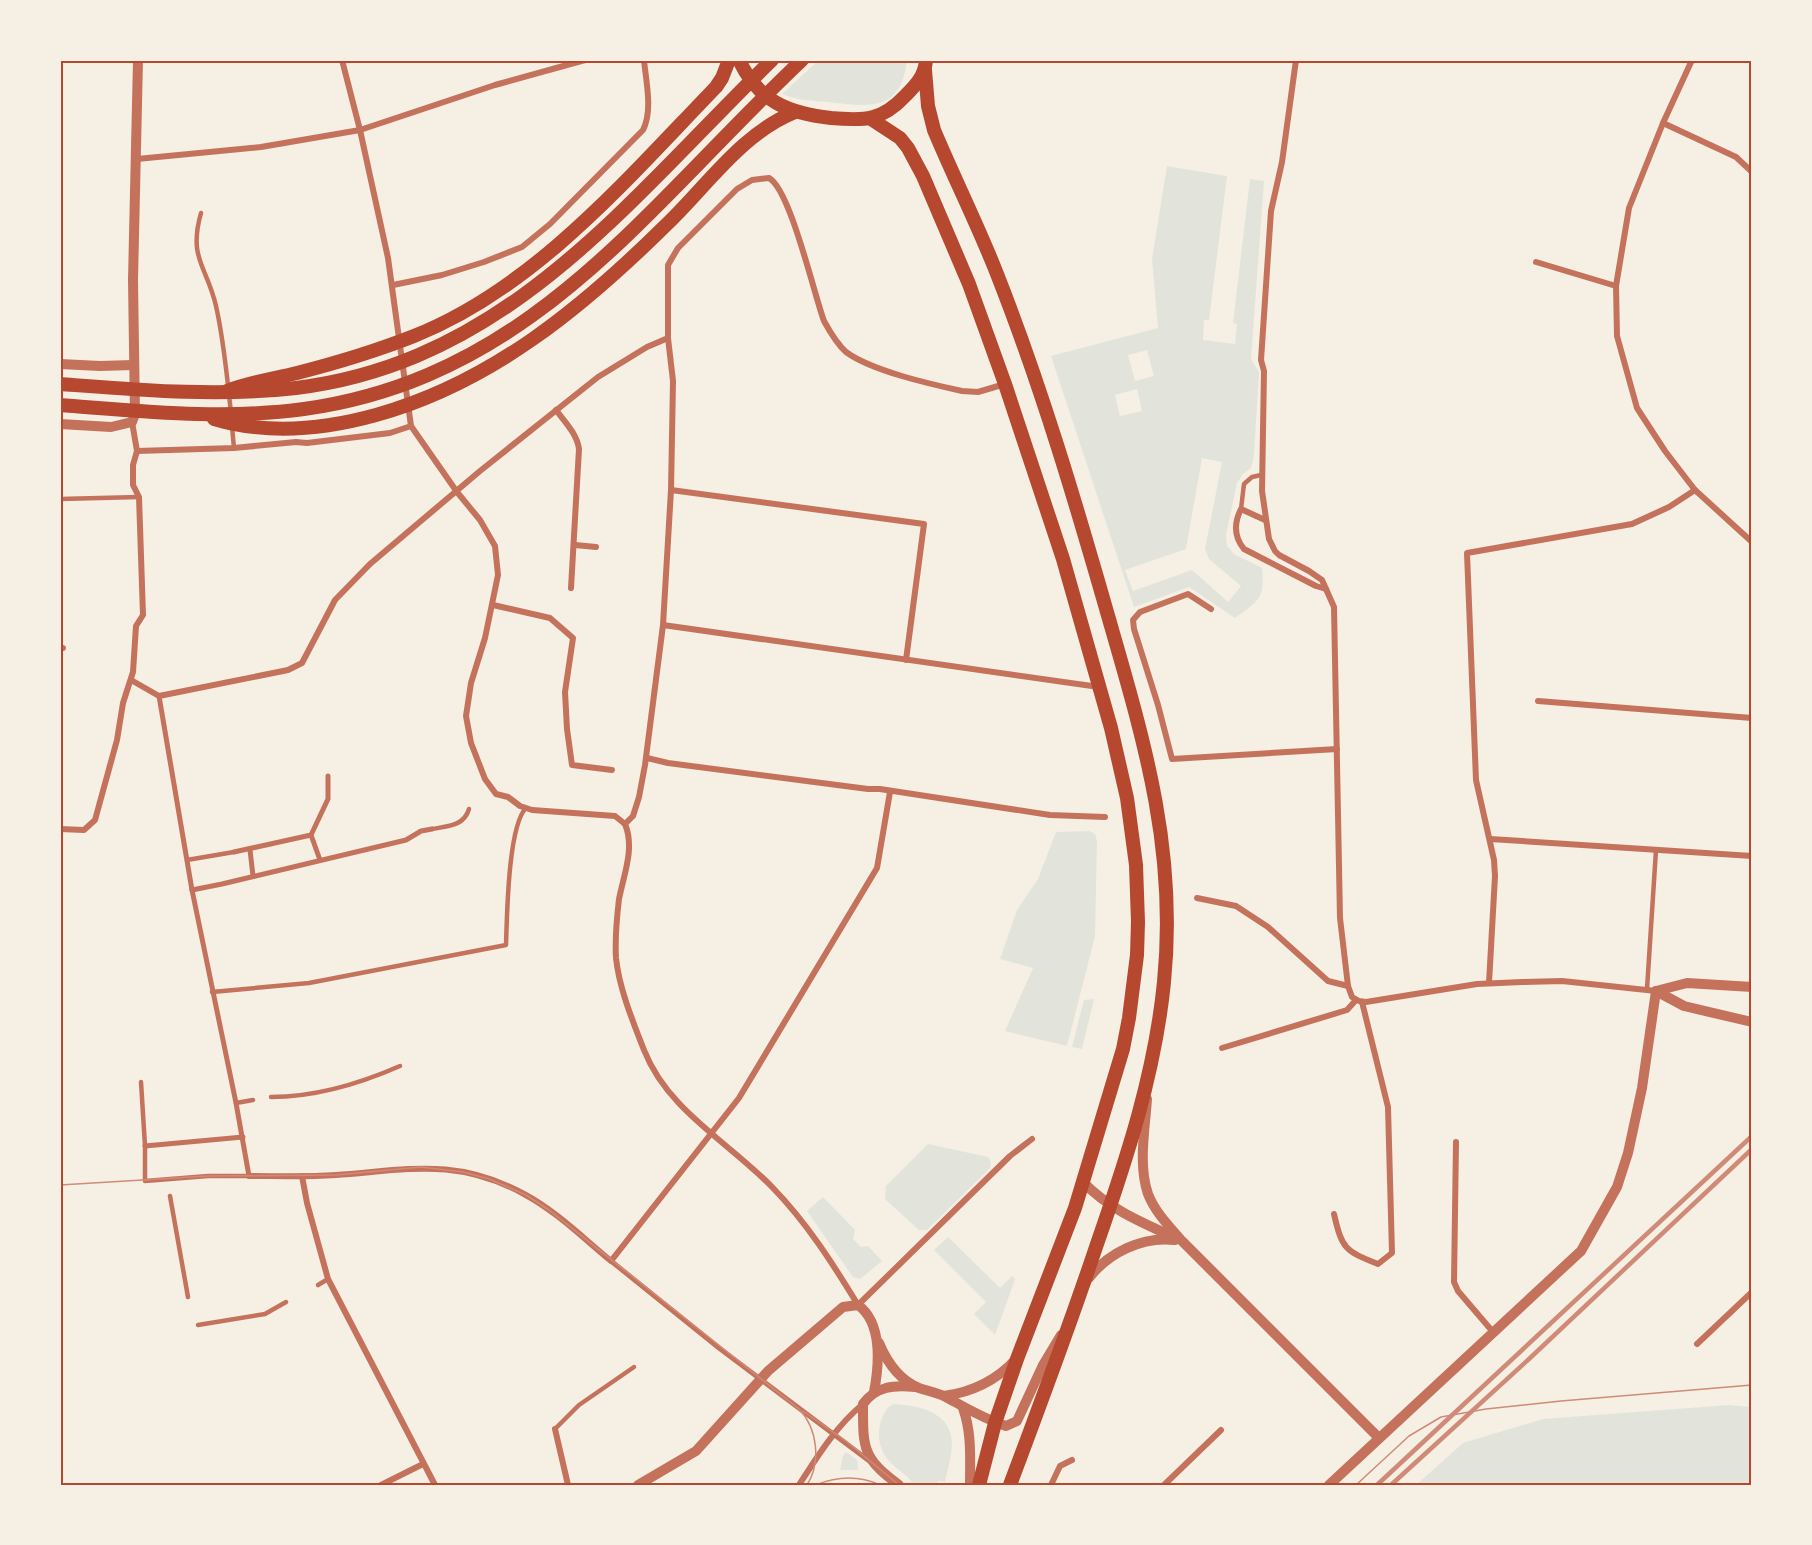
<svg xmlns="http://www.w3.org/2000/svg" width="1812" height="1545" font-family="'Archivo Narrow',sans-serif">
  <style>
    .green { fill: #e2e4dc; fill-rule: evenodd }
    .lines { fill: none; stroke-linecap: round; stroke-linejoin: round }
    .service { stroke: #c5725c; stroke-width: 4.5 }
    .pedestrian { stroke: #c5725c; stroke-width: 5 }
    .minor { stroke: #c5725c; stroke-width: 6 }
    .tertiary { stroke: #c5725c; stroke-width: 10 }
    .primary { stroke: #b5482f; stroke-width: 14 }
    .trunk { stroke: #b5482f; stroke-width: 14 }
    .tram { stroke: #cf8b77; stroke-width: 1.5 }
    .rail { stroke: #cf8b77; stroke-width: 4.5 }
    .neatline { fill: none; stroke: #b5482f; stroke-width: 2 }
  </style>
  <rect width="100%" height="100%" fill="#f6efe4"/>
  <g class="green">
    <path d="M 819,60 L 907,60 C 901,112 870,107 828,102 C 813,101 797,100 782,94 Z"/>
    <path d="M 1167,166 L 1227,176 L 1209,320 L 1204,320 L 1203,340 L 1235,344 L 1237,324 L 1233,323 L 1250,179 L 1264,181 L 1251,359 L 1259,372 L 1254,455 L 1251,468 L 1243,474 L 1237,483 L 1226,535 L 1227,546 L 1234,554 L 1262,568 C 1265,599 1259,600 1235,618 L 1189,587 L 1134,607 L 1051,356 L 1158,328 L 1152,259 ZM 1147,350 L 1154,376 L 1135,381 L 1128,355 ZM 1137,389 L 1142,411 L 1120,416 L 1115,395 ZM 1202,458 L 1222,462 L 1205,549 L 1209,559 L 1241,586 L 1228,602 L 1192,570 L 1133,591 L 1125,570 L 1186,549 Z"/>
    <path d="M 1089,831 L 1095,834 L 1097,841 L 1095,936 L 1067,1046 L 1005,1031 L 1033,968 L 1000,959 L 1017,910 L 1038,879 L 1056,832 Z"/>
    <path d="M 1094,999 L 1082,1049 L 1072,1047 L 1084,1000 Z"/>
    <path d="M 928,1144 L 988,1157 L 991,1162 L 990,1168 L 927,1230 L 919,1230 L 885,1199 L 886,1186 Z"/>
    <path d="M 823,1197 L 855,1230 L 853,1239 L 861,1247 L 868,1246 L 882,1261 L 860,1279 L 853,1277 L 807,1211 Z"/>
    <path d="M 948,1237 L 1000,1288 L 1012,1276 L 1015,1279 L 995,1335 L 974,1314 L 986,1302 L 934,1250 Z"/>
    <path d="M 894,1404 C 915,1405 947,1411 951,1436 C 954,1450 948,1468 945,1482 L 938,1481 L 937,1485 L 914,1485 C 906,1473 900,1472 891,1463 C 875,1447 876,1423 888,1407 Z"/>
    <path d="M 1729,1405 L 1752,1407 L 1752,1485 L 1416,1485 L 1463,1443 L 1543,1419 Z"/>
    <path d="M 846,1452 L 857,1460 L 858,1470 L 840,1470 L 843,1456 Z"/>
  </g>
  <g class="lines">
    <g class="service">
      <path d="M 201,213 C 188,259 207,266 216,306 C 224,341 227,377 231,413"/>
      <path d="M 232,427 L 234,448"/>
      <path d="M 60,499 L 139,497"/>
      <path d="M 1241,509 L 1244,484 L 1252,477 L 1261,475"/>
      <path d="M 432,829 C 448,826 464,826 469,809"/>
      <path d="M 187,860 L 234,852"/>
      <path d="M 1647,989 L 1656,850"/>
      <path d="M 212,992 L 309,983 L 506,945 C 507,917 508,826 526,808"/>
      <path d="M 141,1082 L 145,1146 L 145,1181 L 208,1176 L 249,1176"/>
      <path d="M 271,1097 C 316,1097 359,1084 400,1066"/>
      <path d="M 236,1103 L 253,1100"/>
      <path d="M 170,1196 L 188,1297"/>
      <path d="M 318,1285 L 328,1279"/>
      <path d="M 198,1325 L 265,1314 L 286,1302"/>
      <path d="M 555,1429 L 579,1405 L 634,1367"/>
    </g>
    <g class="pedestrian">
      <path d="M 159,696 L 192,890 L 236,1103 L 249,1176"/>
      <path d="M 311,835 L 320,860"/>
      <path d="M 250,850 L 253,876"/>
      <path d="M 234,852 L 311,835 L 328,799 L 328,776"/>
      <path d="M 192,890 L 222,884 L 406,840 L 421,831 L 432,829"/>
      <path d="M 145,1146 L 243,1137"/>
      <path d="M 611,1261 L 719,1348 L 868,1460"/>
    </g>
    <g class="minor">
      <path d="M 342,60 L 360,130 L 388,258 L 411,426 L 457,492 L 480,520 L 495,546 L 498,575 L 485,638 L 471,683 L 466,716 L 471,743 L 485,779 L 496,794 L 508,797 L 520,806 L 532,810 L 615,816 L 625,824"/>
      <path d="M 1296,60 L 1282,162 L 1271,211 L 1261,360 L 1264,371 L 1262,491 L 1269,539 L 1275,551 L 1279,555 L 1309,571 L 1322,580 L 1334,607 L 1340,918 L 1348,986 L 1352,997 L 1359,1001 L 1366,1002 L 1477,984 L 1522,982 L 1562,981 L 1656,991"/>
      <path d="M 1692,60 L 1663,123 L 1629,208 L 1616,286 L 1617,336 L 1637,408 L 1665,451 L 1695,490 L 1752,542"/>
      <path d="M 1663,123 L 1736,157 L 1752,172"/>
      <path d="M 137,159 L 261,147 L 360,130 L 495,85 L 585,60"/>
      <path d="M 1536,262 L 1616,286"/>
      <path d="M 393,285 L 442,275 L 484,262 L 522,247 L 550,224 L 643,130 C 653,110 646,82 644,60"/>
      <path d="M 556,410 C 565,422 577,434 579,449 L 571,588"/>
      <path d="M 137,451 L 234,448 L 296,442 L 307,443 L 390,433 L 411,426"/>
      <path d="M 671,490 L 924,524 L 906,660"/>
      <path d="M 1265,520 L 1241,509 C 1234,523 1234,537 1244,549 L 1316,586 L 1326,589"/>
      <path d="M 575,545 L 596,547"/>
      <path d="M 493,605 L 550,618 L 573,638 L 565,692 L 567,729 L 572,765 L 612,770"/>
      <path d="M 1211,609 L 1188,594 L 1140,612 L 1133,620 L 1134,629 L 1158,705 L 1172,759 L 1337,749"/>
      <path d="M 663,625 L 1099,687"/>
      <path d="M 60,647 L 63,648"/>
      <path d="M 131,680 L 159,696 L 288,670 L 302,663 L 335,600 L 370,564 L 480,471 L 598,377 L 647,347 L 668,338"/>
      <path d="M 1538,701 L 1752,718"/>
      <path d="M 647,758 L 668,763 L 868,789 L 880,789 L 1050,815 L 1105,817"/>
      <path d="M 625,824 L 633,816 L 639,797 L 645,765 L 663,625 L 671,490 L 673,381 L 668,338 L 668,265 L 678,248 L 737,189 L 752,180 L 769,178 C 790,189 814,294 824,321 C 830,332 837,344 846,352 C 872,371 930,384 962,391 L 978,392 L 1005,384"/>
      <path d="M 625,824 C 635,848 624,874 619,899 C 617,916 615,942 616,958 C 619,988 633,1022 644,1050 C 668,1111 729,1142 773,1188 C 807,1223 833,1264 858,1305 L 1010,1156 L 1032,1139"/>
      <path d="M 60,829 L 84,830 L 95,820 L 117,740 L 123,703 L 133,672 L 136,626 L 143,615 L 139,497 L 133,485 L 133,465 L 137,451 L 132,422"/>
      <path d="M 1490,839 L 1752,856"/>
      <path d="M 1197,898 L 1236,906 L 1268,927 L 1328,981 L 1348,986"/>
      <path d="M 1489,983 L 1495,876 L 1494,860 L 1476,780 L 1467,553 L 1632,524 L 1669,507 L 1695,490"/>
      <path d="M 1222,1048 L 1347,1010 L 1356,1000"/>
      <path d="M 1456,1142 L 1454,1282 L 1458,1291 L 1493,1332"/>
      <path d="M 249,1176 C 278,1176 307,1177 336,1175 C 407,1170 456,1157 524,1194 C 556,1211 583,1238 611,1261 L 739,1098 L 877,868 L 890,792"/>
      <path d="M 302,1176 L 307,1203 L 328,1279 L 435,1485"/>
      <path d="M 1334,1214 C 1342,1249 1345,1251 1378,1264 L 1392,1253 L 1388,1107 L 1362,1002"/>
      <path d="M 1697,1344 L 1752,1292"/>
      <path d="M 555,1429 L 568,1485"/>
      <path d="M 381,1485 L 423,1464"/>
      <path d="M 799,1485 C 817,1457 836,1426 863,1404"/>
      <path d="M 1051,1485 L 1060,1466 L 1072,1460"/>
      <path d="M 1164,1485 L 1221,1430"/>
    </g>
    <g class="tertiary">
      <path d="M 60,364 L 100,366 L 133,365"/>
      <path d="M 60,424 L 111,427 L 132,422 L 135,414 L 133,280 L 138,60"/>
      <path d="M 1656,991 L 1684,1006 L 1752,1022"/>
      <path d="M 1656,991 L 1687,983 L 1752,987"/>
      <path d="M 1147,1099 C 1145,1129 1138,1165 1148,1194 C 1155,1212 1169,1226 1181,1240 L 1379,1438"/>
      <path d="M 1083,1182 C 1110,1210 1143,1223 1178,1239"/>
      <path d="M 1089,1278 C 1108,1253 1142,1236 1175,1240"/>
      <path d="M 879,1343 C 887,1362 899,1380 919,1388 C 928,1391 938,1393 946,1397 C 966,1408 984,1419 1006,1426 L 1017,1421 L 1043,1365 L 1061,1335"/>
      <path d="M 944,1396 C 972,1392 997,1380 1016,1359"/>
      <path d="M 963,1408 C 972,1433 970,1459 970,1485"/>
      <path d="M 638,1485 L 696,1451 L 768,1371 L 843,1307 L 858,1305 C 883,1323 879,1366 874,1392"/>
      <path d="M 899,1485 C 862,1458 863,1448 863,1404 C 876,1386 894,1385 915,1387"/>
      <path d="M 1329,1485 L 1581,1251 L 1617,1187 L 1628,1153 L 1642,1088 L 1656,991"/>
    </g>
    <g class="primary">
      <path d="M 739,60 C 759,102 788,113 831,118 C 865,121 882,121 906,95 C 917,84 925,75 926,60"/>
      <path d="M 925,70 L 928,106 L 934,130 C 954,178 978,225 997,274 C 1042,388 1077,507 1111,626 C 1146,747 1177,854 1164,982 C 1155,1073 1127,1158 1097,1244 C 1070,1325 1040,1405 1010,1485"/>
      <path d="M 871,119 L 900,138 L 908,148 L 923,176 L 969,284 L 1005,384 L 1063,559 L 1111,728 L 1127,798 L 1136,865 L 1138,922 L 1137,955 L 1129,1018 L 1123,1049 L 1075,1208 L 1017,1359 L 995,1423 L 979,1485"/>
      <path d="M 227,391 C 250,382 273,379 297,373 C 336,363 376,351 414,336 C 535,288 627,179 716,87 L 722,78 L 729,60"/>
    </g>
    <g class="trunk">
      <path d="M 60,384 C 139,390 217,397 296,388 C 509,362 629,199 772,60"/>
      <path d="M 60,405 C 141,411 223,420 304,409 C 533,377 646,207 802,60"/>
      <path d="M 214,419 C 268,435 322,430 376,415 C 491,383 582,308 666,225 C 706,187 742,133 795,112"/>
    </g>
    <g class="tram">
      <path d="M 60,1185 L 208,1176 L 336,1175 L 421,1167 L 463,1172 L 489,1179 L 526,1195 L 549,1210 L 799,1409 C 818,1429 821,1463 807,1485"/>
      <path d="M 803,1411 L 846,1441 L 899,1485"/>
      <path d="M 816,1485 C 838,1476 858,1475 880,1485"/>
      <path d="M 1356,1485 L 1409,1436 L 1441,1417 L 1486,1409 L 1561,1401 L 1752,1385"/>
    </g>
    <g class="rail">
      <path d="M 1377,1485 L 1752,1136"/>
      <path d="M 1391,1485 L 1529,1359 L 1752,1149"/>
    </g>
  </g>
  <rect width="1812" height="1545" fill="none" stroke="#f6efe4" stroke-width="123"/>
  <rect x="62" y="62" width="1688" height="1422" class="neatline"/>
</svg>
